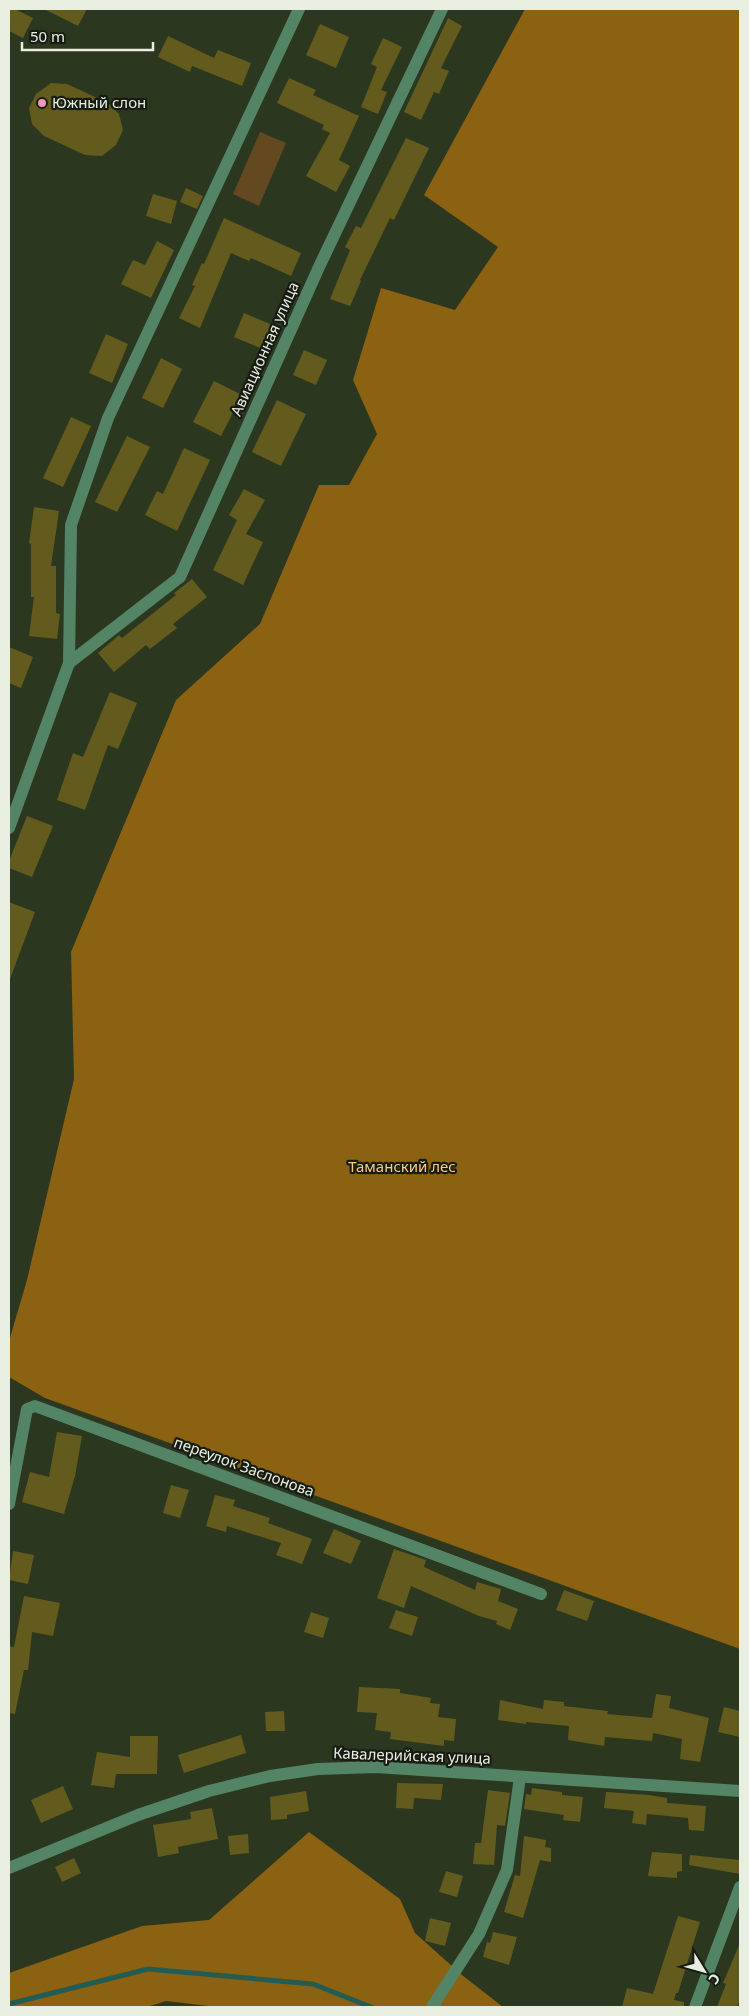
<svg xmlns="http://www.w3.org/2000/svg" width="749" height="2016" font-family="'Noto Sans',sans-serif">
  <style>
    .green { fill: #634920 }
    .forest { fill: #8b6112 }
    .lines { fill: none; stroke-linecap: round; stroke-linejoin: round }
    .stream { stroke: #225c54; stroke-width: 5 }
    .building { fill: #635b1d }
    .minor { stroke: #528465; stroke-width: 12 }
    .poi-dot { fill: #ef9ab8; stroke: #171c12; stroke-width: 2 }
    .labels { text-anchor: middle; stroke-width: 4.5; stroke-linejoin: round; paint-order: stroke }
    .poi-label { font-size: 15px; fill: #e8efe0; stroke: #171c12; text-anchor: start }
    .street-label { font-size: 15px; fill: #e8efe0; stroke: #171c12 }
    .park-label { font-size: 15px; fill: #fccb82; stroke: #171c12 }
  </style>
  <rect width="100%" height="100%" fill="#2c3720"/>
  <path class="green" d="M 260,132 L 286,143 L 259,206 L 233,194 Z"/>
  <g class="forest">
    <path d="M 525,9 L 740,9 L 740,1649 L 45,1398 L 9,1377 L 9,1341 L 27,1280 L 74,1079 L 71,952 L 176,700 L 260,624 L 319,485 L 349,485 L 377,434 L 353,380 L 381,288 L 455,310 L 498,247 L 424,195 Z"/>
    <path d="M 309,1832 L 400,1899 L 415,1933 L 462,1975 L 503,2007 L 217,2007 L 166,2001 L 147,2007 L 9,2007 L 9,1973 L 142,1926 L 209,1920 Z"/>
  </g>
  <g class="lines">
    <path class="stream" d="M 9,2004 L 148,1969 L 313,1984 L 371,2007"/>
  </g>
  <g class="building">
    <path d="M 9,9 L 15,9 L 33,18 L 23,38 L 9,31 Z"/>
    <path d="M 44,9 L 87,9 L 78,26 Z"/>
    <path d="M 448,18 L 462,26 L 441,68 L 449,71 L 439,94 L 434,92 L 421,120 L 404,112 Z"/>
    <path d="M 320,24 L 349,37 L 336,68 L 306,55 Z"/>
    <path d="M 168,36 L 214,58 L 218,50 L 251,63 L 242,86 L 192,66 L 190,72 L 158,57 Z"/>
    <path d="M 383,38 L 402,47 L 381,90 L 387,92 L 378,114 L 361,107 L 377,67 L 371,64 Z"/>
    <path d="M 289,78 L 316,90 L 313,95 L 359,116 L 339,160 L 350,166 L 336,192 L 306,176 L 330,133 L 322,129 L 324,125 L 277,103 Z"/>
    <path d="M 51,83 L 67,84 L 108,103 L 119,114 L 123,130 L 116,145 L 102,156 L 85,155 L 44,136 L 32,124 L 29,108 L 36,94 Z"/>
    <path d="M 406,138 L 429,148 L 409,189 L 394,220 L 390,218 L 360,280 L 361,281 L 350,306 L 330,299 L 350,250 L 345,247 L 356,226 L 361,228 Z"/>
    <path d="M 186,188 L 203,196 L 197,209 L 180,202 Z"/>
    <path d="M 153,194 L 177,201 L 171,224 L 146,216 Z"/>
    <path d="M 224,218 L 301,253 L 291,276 L 251,258 L 249,261 L 231,253 L 200,328 L 179,318 L 195,286 L 192,285 L 202,263 L 204,264 Z"/>
    <path d="M 157,241 L 174,250 L 151,298 L 121,284 L 133,260 L 145,265 Z"/>
    <path d="M 244,313 L 277,327 L 267,351 L 234,337 Z"/>
    <path d="M 106,334 L 128,344 L 112,383 L 89,373 Z"/>
    <path d="M 304,350 L 327,360 L 316,385 L 293,375 Z"/>
    <path d="M 161,358 L 182,369 L 163,408 L 142,398 Z"/>
    <path d="M 214,381 L 242,395 L 221,436 L 193,422 Z"/>
    <path d="M 277,400 L 306,414 L 281,466 L 252,452 Z"/>
    <path d="M 71,417 L 91,426 L 63,487 L 43,478 Z"/>
    <path d="M 127,436 L 150,447 L 117,512 L 95,502 Z"/>
    <path d="M 184,448 L 210,460 L 177,531 L 145,515 L 157,491 L 163,494 Z"/>
    <path d="M 244,489 L 265,500 L 246,534 L 263,542 L 243,585 L 213,570 L 237,520 L 229,515 Z"/>
    <path d="M 34,507 L 59,511 L 51,566 L 56,566 L 56,613 L 60,614 L 57,639 L 29,636 L 34,597 L 31,597 L 31,544 L 29,543 Z"/>
    <path d="M 192,579 L 207,597 L 173,624 L 177,628 L 150,649 L 146,645 L 114,672 L 98,653 L 119,635 L 122,638 L 176,595 L 174,593 Z"/>
    <path d="M 9,647 L 33,657 L 21,688 L 9,683 Z"/>
    <path d="M 110,692 L 137,703 L 118,749 L 108,745 L 85,810 L 57,800 L 73,753 L 83,757 Z"/>
    <path d="M 27,816 L 53,826 L 32,877 L 9,868 L 9,861 Z"/>
    <path d="M 9,902 L 35,912 L 10,979 L 9,979 Z"/>
    <path d="M 57,1432 L 82,1436 L 75,1476 L 64,1514 L 22,1502 L 30,1472 L 49,1477 Z"/>
    <path d="M 171,1485 L 189,1490 L 180,1518 L 163,1513 Z"/>
    <path d="M 215,1495 L 235,1500 L 233,1506 L 270,1518 L 268,1523 L 312,1539 L 302,1564 L 276,1555 L 281,1543 L 227,1526 L 226,1532 L 206,1526 Z"/>
    <path d="M 334,1529 L 361,1541 L 351,1564 L 323,1553 Z"/>
    <path d="M 394,1549 L 426,1560 L 424,1567 L 475,1590 L 477,1582 L 501,1589 L 498,1601 L 518,1609 L 510,1630 L 496,1624 L 497,1621 L 479,1616 L 411,1586 L 404,1608 L 377,1598 Z"/>
    <path d="M 13,1551 L 34,1555 L 28,1584 L 9,1580 Z"/>
    <path d="M 564,1590 L 594,1601 L 587,1621 L 556,1610 Z"/>
    <path d="M 24,1596 L 60,1603 L 53,1636 L 32,1632 L 28,1670 L 24,1670 L 15,1714 L 9,1713 L 9,1646 L 14,1647 Z"/>
    <path d="M 396,1610 L 418,1617 L 412,1636 L 389,1628 Z"/>
    <path d="M 311,1612 L 329,1618 L 323,1638 L 304,1632 Z"/>
    <path d="M 359,1687 L 400,1689 L 400,1693 L 431,1698 L 430,1703 L 440,1704 L 438,1717 L 456,1719 L 454,1741 L 444,1740 L 444,1746 L 390,1739 L 391,1732 L 375,1730 L 377,1713 L 357,1712 Z"/>
    <path d="M 656,1694 L 671,1696 L 669,1708 L 709,1718 L 700,1762 L 680,1759 L 682,1739 L 653,1733 L 652,1741 L 605,1737 L 604,1746 L 568,1740 L 569,1726 L 526,1722 L 526,1724 L 498,1720 L 500,1700 L 543,1709 L 544,1700 L 564,1702 L 564,1706 L 608,1711 L 607,1714 L 652,1718 Z"/>
    <path d="M 724,1707 L 740,1711 L 740,1737 L 718,1732 Z"/>
    <path d="M 284,1711 L 285,1731 L 266,1731 L 265,1712 Z"/>
    <path d="M 241,1735 L 246,1753 L 184,1773 L 178,1755 Z"/>
    <path d="M 130,1736 L 158,1736 L 157,1774 L 116,1774 L 114,1788 L 91,1785 L 97,1752 L 130,1757 Z"/>
    <path d="M 397,1783 L 443,1784 L 441,1800 L 414,1798 L 413,1809 L 396,1808 Z"/>
    <path d="M 63,1786 L 73,1809 L 41,1823 L 31,1800 Z"/>
    <path d="M 532,1788 L 562,1792 L 562,1795 L 583,1797 L 580,1822 L 563,1820 L 564,1815 L 524,1809 L 526,1794 L 531,1795 Z"/>
    <path d="M 488,1790 L 510,1793 L 505,1826 L 497,1825 L 494,1865 L 473,1864 L 475,1843 L 481,1843 Z"/>
    <path d="M 306,1791 L 309,1811 L 287,1815 L 287,1819 L 271,1820 L 270,1797 Z"/>
    <path d="M 606,1792 L 649,1795 L 667,1798 L 667,1803 L 706,1806 L 704,1831 L 689,1830 L 688,1818 L 647,1814 L 646,1825 L 632,1823 L 634,1811 L 604,1808 Z"/>
    <path d="M 212,1808 L 218,1839 L 178,1847 L 179,1853 L 158,1857 L 153,1825 L 191,1819 L 190,1812 Z"/>
    <path d="M 248,1834 L 249,1853 L 230,1855 L 228,1836 Z"/>
    <path d="M 524,1836 L 546,1840 L 545,1847 L 551,1848 L 551,1862 L 540,1860 L 523,1918 L 504,1912 L 515,1875 L 520,1876 Z"/>
    <path d="M 652,1852 L 682,1854 L 682,1871 L 677,1872 L 677,1878 L 648,1876 Z"/>
    <path d="M 690,1855 L 740,1860 L 740,1874 L 689,1865 Z"/>
    <path d="M 74,1858 L 81,1873 L 62,1882 L 55,1867 Z"/>
    <path d="M 446,1871 L 463,1876 L 457,1897 L 439,1892 Z"/>
    <path d="M 678,1916 L 700,1922 L 678,1993 L 676,1993 L 674,2000 L 684,2002 L 684,2007 L 622,2007 L 627,1988 L 653,1994 Z"/>
    <path d="M 430,1918 L 451,1923 L 445,1946 L 425,1941 Z"/>
    <path d="M 493,1932 L 517,1937 L 509,1965 L 483,1957 L 487,1942 L 490,1943 Z"/>
    <path d="M 740,1943 L 740,1999 L 737,2007 L 717,2007 L 726,1984 L 723,1983 Z"/>
  </g>
  <g class="lines">
    <g class="minor">
      <path d="M 69,663 L 180,577 L 319,267 L 442,9"/>
      <path d="M 9,828 L 69,663 L 71,525 L 108,418 L 299,9"/>
      <path d="M 9,1504 L 27,1409 L 35,1406 L 541,1594"/>
      <path d="M 9,1868 L 138,1815 L 209,1791 L 270,1776 L 318,1769 L 376,1767 L 740,1791"/>
      <path d="M 432,2007 L 479,1934 L 507,1870 L 520,1777"/>
      <path d="M 695,2007 L 740,1887"/>
    </g>
  </g>
  <circle class="poi-dot" cx="42" cy="103" r="5"/>
  <g class="labels">
    <g class="poi-label">
      <text x="52" y="108">Южный слон</text>
    </g>
    <g class="street-label">
      <text transform="translate(265 349) rotate(-66)" y="5">Авиационная улица</text>
      <text transform="translate(244 1467) rotate(20)" y="5">переулок Заслонова</text>
      <text transform="translate(412 1756) rotate(2)" y="5">Кавалерийская улица</text>
    </g>
    <g class="park-label">
      <text x="402" y="1172">Таманский лес</text>
    </g>
  </g>
  <rect width="749" height="2016" fill="none" stroke="#e8efe0" stroke-width="20"/>
  <g transform="translate(704 1971) rotate(127)" stroke="#171c12" stroke-width="4" paint-order="stroke">
  <path d="M0-4L9 19L0 12L-9 19Z" fill="#e8efe0"/>
  <text y="-8" font-size="14" font-weight="bold" text-anchor="middle" fill="#e8efe0">С</text>
  </g>
  <path d="M22 42v8h131v-8" fill="none" stroke="#e8efe0" stroke-width="2.5"/>
  <text x="30" y="42" font-size="15" fill="#e8efe0" stroke="#171c12" stroke-width="4" paint-order="stroke">50 m</text>
</svg>
